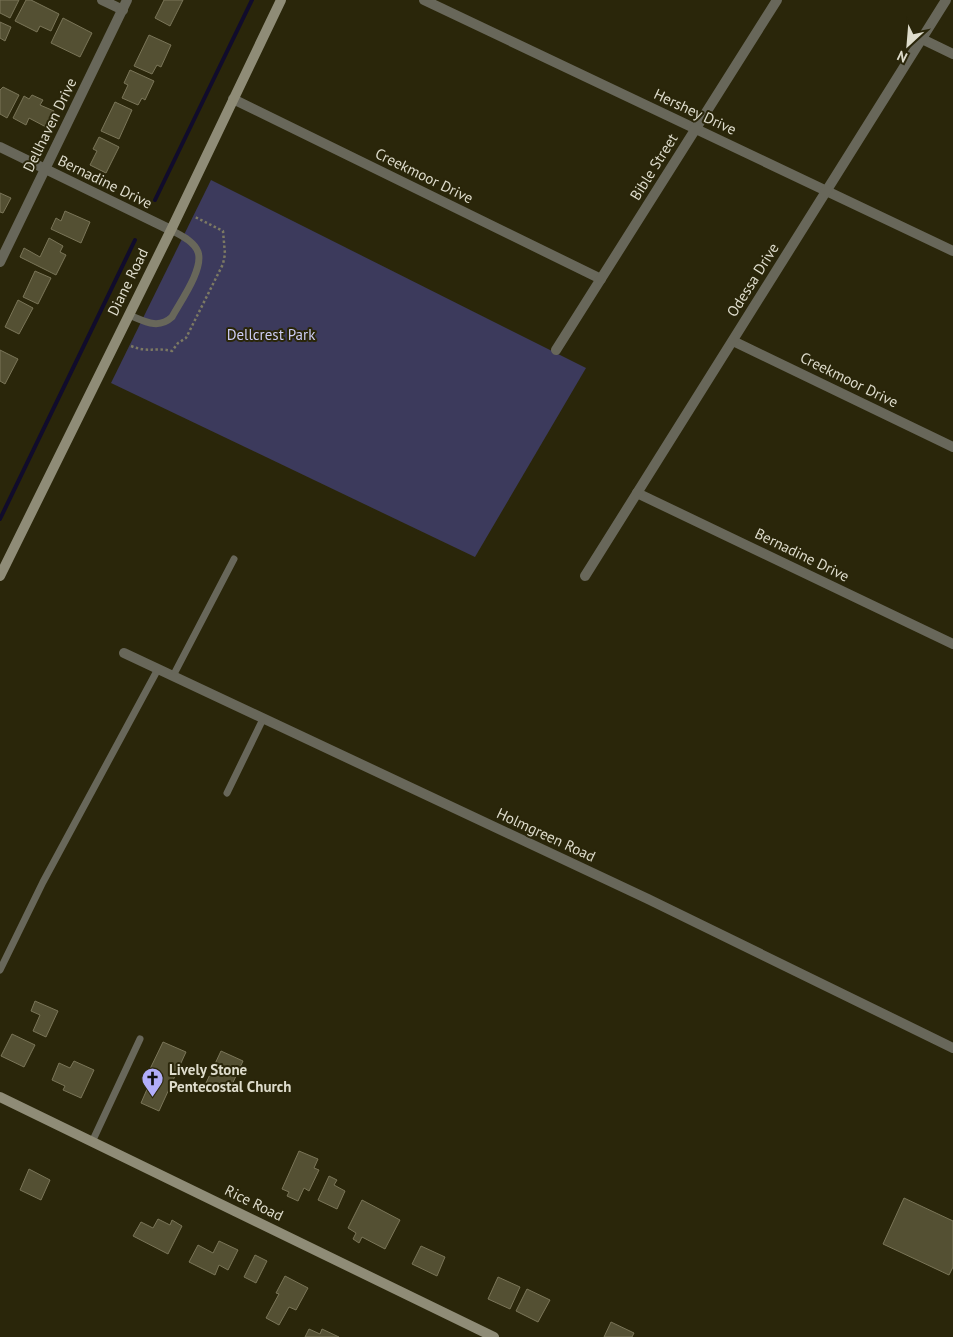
<svg xmlns="http://www.w3.org/2000/svg" width="953" height="1337" font-family="'PT Sans',sans-serif">
  <style>
    .green { fill: #3c3a5c }
    .lines { fill: none; stroke-linecap: round; stroke-linejoin: round }
    .stream { stroke: #110c2c; stroke-width: 4 }
    .building { fill: #545033; stroke: #7a7558 }
    .path { stroke: #7c7963; stroke-width: 2.5; stroke-dasharray: 2.5 2.5; stroke-linecap: butt }
    .lane { stroke: #68675a; stroke-width: 7 }
    .street { stroke: #68675a; stroke-width: 10 }
    .secondary { stroke: #8f8c77; stroke-width: 10 }
    .labels { text-anchor: middle; stroke-width: 4; stroke-linejoin: round; paint-order: stroke }
    .street-label { font-size: 15px; fill: #dedccc; stroke: #2a260a }
    .park-label { font-size: 15px; fill: #cdccf4; stroke: #2a260a }
    .poi-label { font-size: 15px; font-weight: bold; fill: #dedccc; stroke: #2a260a; text-anchor: start }
  </style>
  <rect width="100%" height="100%" fill="#2a260a"/>
  <path class="green" d="M 211,180 L 586,368 L 475,557 L 111,383 Z"/>
  <g class="lines">
    <g class="stream">
      <path d="M 155,200 L 252,0"/>
      <path d="M 0,519 L 135,240"/>
    </g>
  </g>
  <g class="building">
    <path d="M 0,0 L 19,0 L 10,18 L 0,13 Z"/>
    <path d="M 26,0 L 31,0 L 59,14 L 51,31 L 40,26 L 37,32 L 15,21 Z"/>
    <path d="M 164,0 L 183,0 L 170,26 L 155,18 Z"/>
    <path d="M 63,18 L 92,33 L 80,57 L 51,43 Z"/>
    <path d="M 0,22 L 11,27 L 5,41 L 0,38 Z"/>
    <path d="M 149,35 L 171,45 L 161,67 L 157,65 L 152,74 L 134,66 Z"/>
    <path d="M 130,70 L 154,81 L 145,100 L 142,98 L 138,105 L 122,98 L 128,85 L 124,83 Z"/>
    <path d="M 3,87 L 19,95 L 7,118 L 0,114 L 0,90 Z"/>
    <path d="M 32,95 L 43,100 L 40,105 L 54,111 L 46,127 L 29,118 L 26,125 L 13,118 L 24,96 L 29,99 Z"/>
    <path d="M 115,102 L 132,110 L 119,139 L 101,131 Z"/>
    <path d="M 99,137 L 119,147 L 106,173 L 90,165 L 97,151 L 93,149 Z"/>
    <path d="M 0,193 L 11,198 L 3,213 L 0,212 Z"/>
    <path d="M 65,211 L 90,222 L 81,243 L 51,229 L 56,218 L 61,221 Z"/>
    <path d="M 49,238 L 63,246 L 60,252 L 66,255 L 56,275 L 20,257 L 24,248 L 40,257 Z"/>
    <path d="M 35,271 L 51,278 L 38,304 L 23,297 Z"/>
    <path d="M 18,300 L 33,308 L 19,334 L 5,327 Z"/>
    <path d="M 0,350 L 18,359 L 5,384 L 0,381 Z"/>
    <path d="M 35,1001 L 58,1011 L 46,1037 L 33,1031 L 40,1015 L 31,1011 Z"/>
    <path d="M 12,1034 L 35,1045 L 24,1067 L 1,1056 Z"/>
    <path d="M 163,1042 L 186,1052 L 159,1111 L 141,1103 L 155,1071 L 150,1069 Z"/>
    <path d="M 221,1051 L 243,1061 L 230,1089 L 222,1085 L 220,1090 L 206,1083 Z"/>
    <path d="M 74,1061 L 94,1070 L 81,1098 L 63,1090 L 65,1086 L 52,1080 L 59,1063 L 70,1068 Z"/>
    <path d="M 299,1151 L 318,1159 L 314,1168 L 319,1170 L 309,1191 L 304,1188 L 298,1201 L 287,1196 L 289,1192 L 282,1189 Z"/>
    <path d="M 29,1169 L 50,1180 L 41,1200 L 20,1190 Z"/>
    <path d="M 329,1176 L 337,1180 L 334,1185 L 345,1191 L 337,1209 L 318,1200 Z"/>
    <path d="M 904,1198 L 953,1221 L 953,1267 L 949,1275 L 883,1244 Z"/>
    <path d="M 362,1200 L 400,1220 L 385,1249 L 362,1237 L 359,1243 L 353,1239 L 356,1233 L 348,1228 Z"/>
    <path d="M 158,1219 L 170,1225 L 172,1220 L 182,1226 L 168,1254 L 133,1236 L 141,1222 L 153,1228 Z"/>
    <path d="M 219,1241 L 238,1250 L 228,1270 L 219,1265 L 215,1275 L 189,1262 L 198,1245 L 213,1253 Z"/>
    <path d="M 421,1246 L 445,1257 L 437,1276 L 412,1264 Z"/>
    <path d="M 255,1255 L 267,1261 L 256,1283 L 244,1277 Z"/>
    <path d="M 285,1276 L 308,1288 L 296,1310 L 289,1307 L 279,1325 L 266,1318 L 279,1294 L 276,1293 Z"/>
    <path d="M 498,1277 L 520,1287 L 510,1309 L 488,1299 Z"/>
    <path d="M 527,1289 L 550,1300 L 538,1322 L 516,1311 Z"/>
    <path d="M 611,1322 L 634,1333 L 632,1337 L 604,1337 Z"/>
    <path d="M 309,1329 L 320,1334 L 322,1329 L 339,1337 L 305,1337 Z"/>
  </g>
  <g class="lines">
    <path class="path" d="M 131,346 C 148,353 155,347 172,351 L 178,343 L 186,338 L 223,264 L 225,254 L 223,231 L 195,217"/>
    <g class="lane">
      <path d="M 129,315 C 144,321 158,330 172,317 C 180,302 204,269 198,252 C 194,241 180,235 171,230"/>
      <path d="M 173,676 L 234,559"/>
      <path d="M 227,793 L 263,719"/>
      <path d="M 0,970 L 43,882 L 158,669"/>
      <path d="M 92,1142 L 140,1039"/>
    </g>
    <g class="street">
      <path d="M 102,0 L 123,10"/>
      <path d="M 424,0 L 953,251"/>
      <path d="M 922,39 L 953,54"/>
      <path d="M 233,99 L 601,279"/>
      <path d="M 0,147 L 171,230"/>
      <path d="M 0,262 L 127,0"/>
      <path d="M 733,341 L 953,447"/>
      <path d="M 556,350 L 777,0"/>
      <path d="M 637,493 L 953,644"/>
      <path d="M 585,576 L 946,0"/>
      <path d="M 124,653 L 648,899 L 953,1048"/>
    </g>
    <g class="secondary">
      <path d="M 0,576 L 171,230 L 281,0"/>
      <path d="M 0,1097 L 494,1337"/>
    </g>
  </g>
  <defs>
    <symbol id="church-pin" viewBox="-11 -11 22 30"><path d="M0 17L-7.5 6A9.5 9.5 0 1 1 7.5 6Z" fill="#b1adfa" stroke="#2a260a"/><path d="M-1.2-6h2.4v3.5h3.3v2.4h-3.3V6h-2.4V-.1h-3.3v-2.4h3.3Z" fill="#111"/></symbol>
  </defs>
  <g fill-rule="evenodd">
    <use href="#church-pin" x="140" y="1066" width="25" height="34"/>
  </g>
  <g class="labels">
    <g class="street-label">
      <text transform="translate(695 112) rotate(25)" y="5">Hershey Drive</text>
      <text transform="translate(50 125) rotate(-64)" y="5">Dellhaven Drive</text>
      <text transform="translate(654 167) rotate(-58)" y="5">Bible Street</text>
      <text transform="translate(424 176) rotate(26)" y="5">Creekmoor Drive</text>
      <text transform="translate(105 182) rotate(26)" y="5">Bernadine Drive</text>
      <text transform="translate(753 280) rotate(-58)" y="5">Odessa Drive</text>
      <text transform="translate(128 282) rotate(-64)" y="5">Diane Road</text>
      <text transform="translate(849 380) rotate(26)" y="5">Creekmoor Drive</text>
      <text transform="translate(802 555) rotate(26)" y="5">Bernadine Drive</text>
      <text transform="translate(546 835) rotate(25)" y="5">Holmgreen Road</text>
      <text transform="translate(254 1203) rotate(26)" y="5">Rice Road</text>
    </g>
    <g class="park-label">
      <text x="271" y="340">Dellcrest Park</text>
    </g>
    <g class="poi-label">
      <text x="169" y="1075">Lively Stone<tspan x="169" dy="17">Pentecostal Church</tspan></text>
    </g>
  </g>
  <g transform="translate(908 45) rotate(206)" stroke="#2a260a" stroke-width="4" paint-order="stroke">
  <path d="M0-4L9 19L0 12L-9 19Z" fill="#dedccc"/>
  <text y="-8" font-size="14" font-weight="bold" text-anchor="middle" fill="#dedccc">N</text>
  </g>
</svg>
